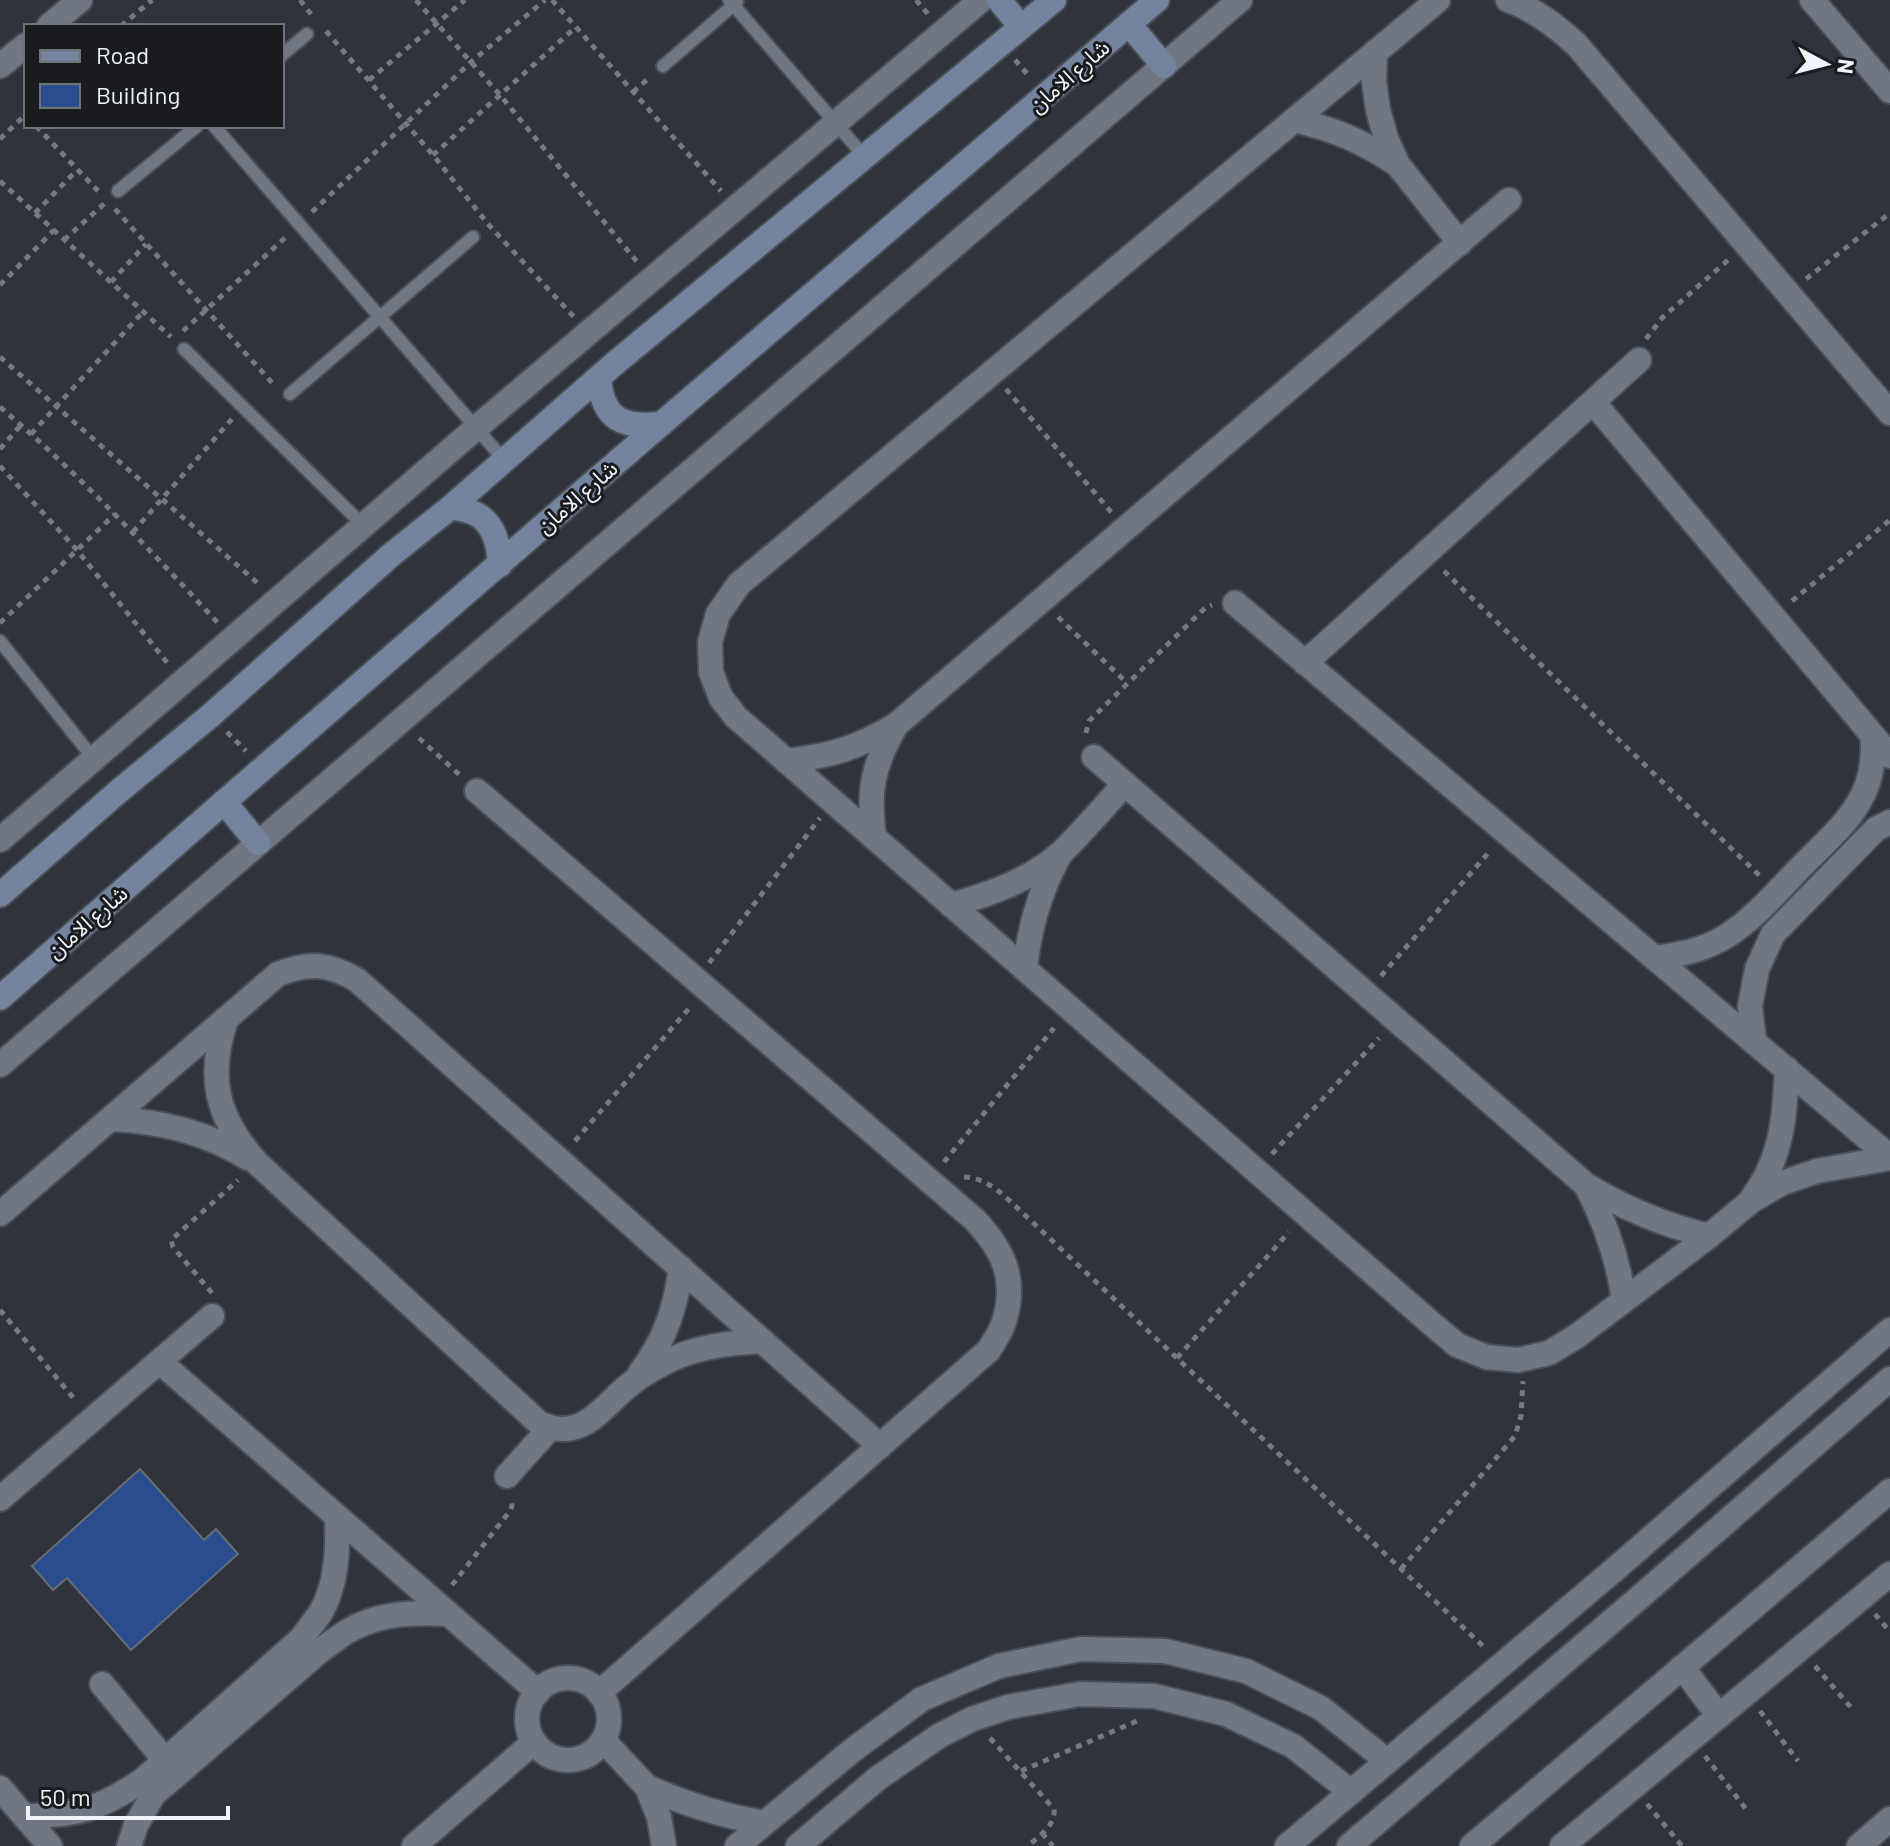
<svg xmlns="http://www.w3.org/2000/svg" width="1890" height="1846" font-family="Barlow,'Noto Sans Arabic',sans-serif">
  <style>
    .building { fill: #294d8e; stroke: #666c76; stroke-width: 2 }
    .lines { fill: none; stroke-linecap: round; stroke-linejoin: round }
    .lane-casing { stroke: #4a4f57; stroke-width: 16 }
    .street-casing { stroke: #4a4f57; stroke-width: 28 }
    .secondary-casing { stroke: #4a4f57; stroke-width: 28 }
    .path { stroke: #757a82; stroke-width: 5; stroke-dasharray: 6 6; stroke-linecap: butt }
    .lane { stroke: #717782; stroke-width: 12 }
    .street { stroke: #717782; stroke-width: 24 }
    .secondary { stroke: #75849e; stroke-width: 24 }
    .labels { text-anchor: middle; stroke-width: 6; stroke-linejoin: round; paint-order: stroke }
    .street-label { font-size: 22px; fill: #f0f4fa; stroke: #191b1f }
  </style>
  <rect width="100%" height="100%" fill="#2e333c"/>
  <path class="building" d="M 140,1469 L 204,1540 L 216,1529 L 238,1554 L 131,1650 L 67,1578 L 53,1590 L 32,1566 Z"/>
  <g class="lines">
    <defs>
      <g id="lane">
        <path d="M 729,0 L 864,156"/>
        <path d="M 282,55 L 307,34"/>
        <path d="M 663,66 L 737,2"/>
        <path d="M 214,126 L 504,460"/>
        <path d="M 118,191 L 197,126"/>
        <path d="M 184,349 L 363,525"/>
        <path d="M 290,394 L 473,237"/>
        <path d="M 0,641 L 93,758"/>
      </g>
      <g id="street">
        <path d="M 1438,0 L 739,584 L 718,614 L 710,642 L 711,672 L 721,698 L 736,717 L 1432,1324 L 1457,1345 L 1486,1357 L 1518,1360 L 1549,1353 L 1577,1336 L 1709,1236 L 1751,1201 L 1782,1183 L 1817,1171 L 1890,1158"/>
        <path d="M 1508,0 C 1534,9 1555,25 1576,44 L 1890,413"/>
        <path d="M 1812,0 L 1890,91"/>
        <path d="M 49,26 L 80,0"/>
        <path d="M 1375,52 L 1374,81 L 1378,110 L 1386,138 L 1398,165 L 1460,243"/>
        <path d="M 0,66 L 26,45"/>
        <path d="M 1294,120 C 1334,129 1364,142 1398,165"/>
        <path d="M 1593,402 L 1890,756"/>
        <path d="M 1235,603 L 1890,1157"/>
        <path d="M 1305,663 L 1639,360"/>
        <path d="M 1094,757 L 1586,1185 C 1625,1209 1664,1225 1709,1236"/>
        <path d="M 786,761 C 831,756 857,748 896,725 L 1509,200"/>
        <path d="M 477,791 L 975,1220 C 1004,1251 1017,1279 1004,1322 C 1001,1332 994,1341 989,1350 L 599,1693"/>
        <path d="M 874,837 C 868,792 872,767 895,727"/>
        <path d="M 0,840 L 476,428 L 981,0"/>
        <path d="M 951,905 C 991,894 1030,880 1062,852 C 1084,831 1104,806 1125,784"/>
        <path d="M 1655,958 C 1682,954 1701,951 1725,937 C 1753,920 1776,893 1798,870 C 1823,844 1855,819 1867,785 C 1873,769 1873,752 1873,736"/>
        <path d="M 1025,969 C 1029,929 1039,893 1058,858"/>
        <path d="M 226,1019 C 207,1078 216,1117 257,1163 L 539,1423 C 584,1444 602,1405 633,1382 C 641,1376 651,1370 660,1365 C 692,1347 727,1343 762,1341"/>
        <path d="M 1754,1041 L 1750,1006 L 1757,969 L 1773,934 L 1876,829 L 1890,822"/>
        <path d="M 0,1065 L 1240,0"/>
        <path d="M 111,1119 C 160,1121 206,1132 248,1158"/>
        <path d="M 1587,1187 C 1606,1224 1618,1259 1624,1300"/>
        <path d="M 1751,1200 C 1757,1191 1764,1181 1768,1172 C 1784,1139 1785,1104 1787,1069"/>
        <path d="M 0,1214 L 278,974 C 309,962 328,963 357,980 L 880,1446"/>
        <path d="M 160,1362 L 538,1692"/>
        <path d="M 640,1373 C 665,1340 675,1310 681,1268"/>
        <path d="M 507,1476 L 550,1428"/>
        <path d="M 0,1499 L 212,1316"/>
        <path d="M 1682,1667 L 1719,1716"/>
        <circle cx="568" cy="1719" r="41"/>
        <path d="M 102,1684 L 165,1760"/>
        <path d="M 603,1740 L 647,1787 L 659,1817 L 664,1846"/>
        <path d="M 647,1787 C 685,1804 723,1816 764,1823"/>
        <path d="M 0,1788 L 50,1846"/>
        <path d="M 24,1816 C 77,1816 100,1809 143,1780 L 302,1638 C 308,1629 315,1621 321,1612 C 337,1584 338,1549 337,1518"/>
        <path d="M 129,1846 L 136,1825 L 153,1795 L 321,1650 C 330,1644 338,1637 348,1631 C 378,1613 413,1612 448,1614"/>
        <path d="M 414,1846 L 534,1742"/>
        <path d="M 737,1846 L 854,1749 L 922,1699 L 999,1666 L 1081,1649 L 1165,1651 L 1246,1671 L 1321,1708 L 1387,1761"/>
        <path d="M 798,1846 L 878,1778 L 939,1736 L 972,1719 L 1008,1707 L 1080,1694 L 1154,1696 L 1226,1714 L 1293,1746 L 1351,1792"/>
        <path d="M 1287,1846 L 1614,1570 L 1890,1330"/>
        <path d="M 1349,1846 L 1640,1597 L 1890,1379"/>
        <path d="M 1472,1846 L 1890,1491"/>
        <path d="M 1562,1846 L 1890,1574"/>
        <path d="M 1859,1846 L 1890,1819"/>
      </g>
      <g id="secondary">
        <path d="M 999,0 L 1021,27"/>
        <path d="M 1129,24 L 1164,66"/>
        <path d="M 599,379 C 603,420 623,428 661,424"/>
        <path d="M 451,507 C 459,509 469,510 476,514 C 495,524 499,546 500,565"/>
        <path d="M 224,802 L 258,843"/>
        <path d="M 0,895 L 119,791 L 210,716 L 391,555 L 451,507 L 614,364 L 1054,0"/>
        <path d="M 0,998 L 224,802 L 661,424 L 1157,0"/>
      </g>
    </defs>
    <use href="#lane" class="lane-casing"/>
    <use href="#street" class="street-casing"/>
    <use href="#secondary" class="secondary-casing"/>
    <g class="path">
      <path d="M 300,0 L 314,18"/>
      <path d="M 416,0 L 500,95 L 638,263"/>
      <path d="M 552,0 L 721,191"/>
      <path d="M 916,0 L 928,14"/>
      <path d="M 121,26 L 152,0"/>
      <path d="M 326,31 L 433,155 L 488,224 L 574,317"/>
      <path d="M 1015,60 L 1030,77"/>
      <path d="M 369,80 L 465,0"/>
      <path d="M 633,92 L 650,77"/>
      <path d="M 36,126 L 100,193"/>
      <path d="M 0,139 L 26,114"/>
      <path d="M 433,155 L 576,27"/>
      <path d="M 0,181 L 171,337"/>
      <path d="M 115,209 L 275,386"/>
      <path d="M 312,212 L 471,62 L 545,0"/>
      <path d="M 35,213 L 77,170"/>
      <path d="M 64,240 L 106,202"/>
      <path d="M 1806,279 L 1890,213"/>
      <path d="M 111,282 L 146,244"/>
      <path d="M 0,285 L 54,230"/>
      <path d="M 183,331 L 287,236"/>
      <path d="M 1646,339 L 1662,318 L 1728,260"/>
      <path d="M 0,357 L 261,586"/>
      <path d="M 1006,389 L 1112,513"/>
      <path d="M 0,407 C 78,473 148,548 218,623"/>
      <path d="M 31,434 L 143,312"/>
      <path d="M 0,449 L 21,425"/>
      <path d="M 0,466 L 77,550 L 169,665"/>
      <path d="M 133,532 L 232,419"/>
      <path d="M 1444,571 L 1762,878"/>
      <path d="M 1792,601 L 1890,520"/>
      <path d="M 1058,617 L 1127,683"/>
      <path d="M 0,623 L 115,514"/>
      <path d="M 227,732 L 246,751"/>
      <path d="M 1086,733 L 1089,721 L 1205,608 L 1212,605"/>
      <path d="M 419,738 L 462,777"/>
      <path d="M 709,963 L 820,818"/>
      <path d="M 1381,976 L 1490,851"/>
      <path d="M 575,1141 L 691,1006"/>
      <path d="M 1272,1154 L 1379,1038"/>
      <path d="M 944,1162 L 1054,1028"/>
      <path d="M 964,1177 C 983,1178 996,1188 1010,1201 L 1485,1648"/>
      <path d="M 212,1293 L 173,1247 L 171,1240 L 238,1180"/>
      <path d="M 0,1310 L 76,1401"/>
      <path d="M 1177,1358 L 1289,1232"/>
      <path d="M 1401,1569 L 1515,1436 L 1521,1416 L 1523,1381"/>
      <path d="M 452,1585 L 510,1511 L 512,1506 L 511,1500"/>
      <path d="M 1875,1614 L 1890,1632"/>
      <path d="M 1815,1666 L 1854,1711"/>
      <path d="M 1760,1711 L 1798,1761"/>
      <path d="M 990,1738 L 1054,1809 C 1056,1825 1039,1836 1028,1846"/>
      <path d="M 1705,1756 L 1746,1809"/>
      <path d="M 1021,1771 L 1137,1721"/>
      <path d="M 1647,1804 L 1682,1846"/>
      <path d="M 1042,1833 L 1053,1846"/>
    </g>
    <use href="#lane" class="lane"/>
    <use href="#street" class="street"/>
    <use href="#secondary" class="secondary"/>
  </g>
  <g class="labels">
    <g class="street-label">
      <text transform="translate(1069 76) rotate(-41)" y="8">شارع الامان</text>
      <text transform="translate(577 497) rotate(-41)" y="8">شارع الامان</text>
      <text transform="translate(87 922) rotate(-41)" y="8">شارع الامان</text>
    </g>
  </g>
  <rect x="24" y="24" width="260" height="104" fill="#191b1f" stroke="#6f7277" stroke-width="2"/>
  <rect x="40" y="50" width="40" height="12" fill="#75849e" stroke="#6f7277" stroke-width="2"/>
  <text x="96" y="64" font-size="24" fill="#f0f4fa">Road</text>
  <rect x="40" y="84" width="40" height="24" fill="#294d8e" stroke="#6f7277" stroke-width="2"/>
  <text x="96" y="104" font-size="24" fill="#f0f4fa">Building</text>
  <g transform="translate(1826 64) rotate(97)" stroke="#191b1f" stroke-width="6" paint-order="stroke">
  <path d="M0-6L14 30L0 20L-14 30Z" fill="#f0f4fa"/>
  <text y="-12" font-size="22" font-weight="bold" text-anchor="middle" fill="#f0f4fa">N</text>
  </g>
  <path d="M28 1806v12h200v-12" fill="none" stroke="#f0f4fa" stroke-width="4"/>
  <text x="40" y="1806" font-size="24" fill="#f0f4fa" stroke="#191b1f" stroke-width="6" paint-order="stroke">50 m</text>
</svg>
